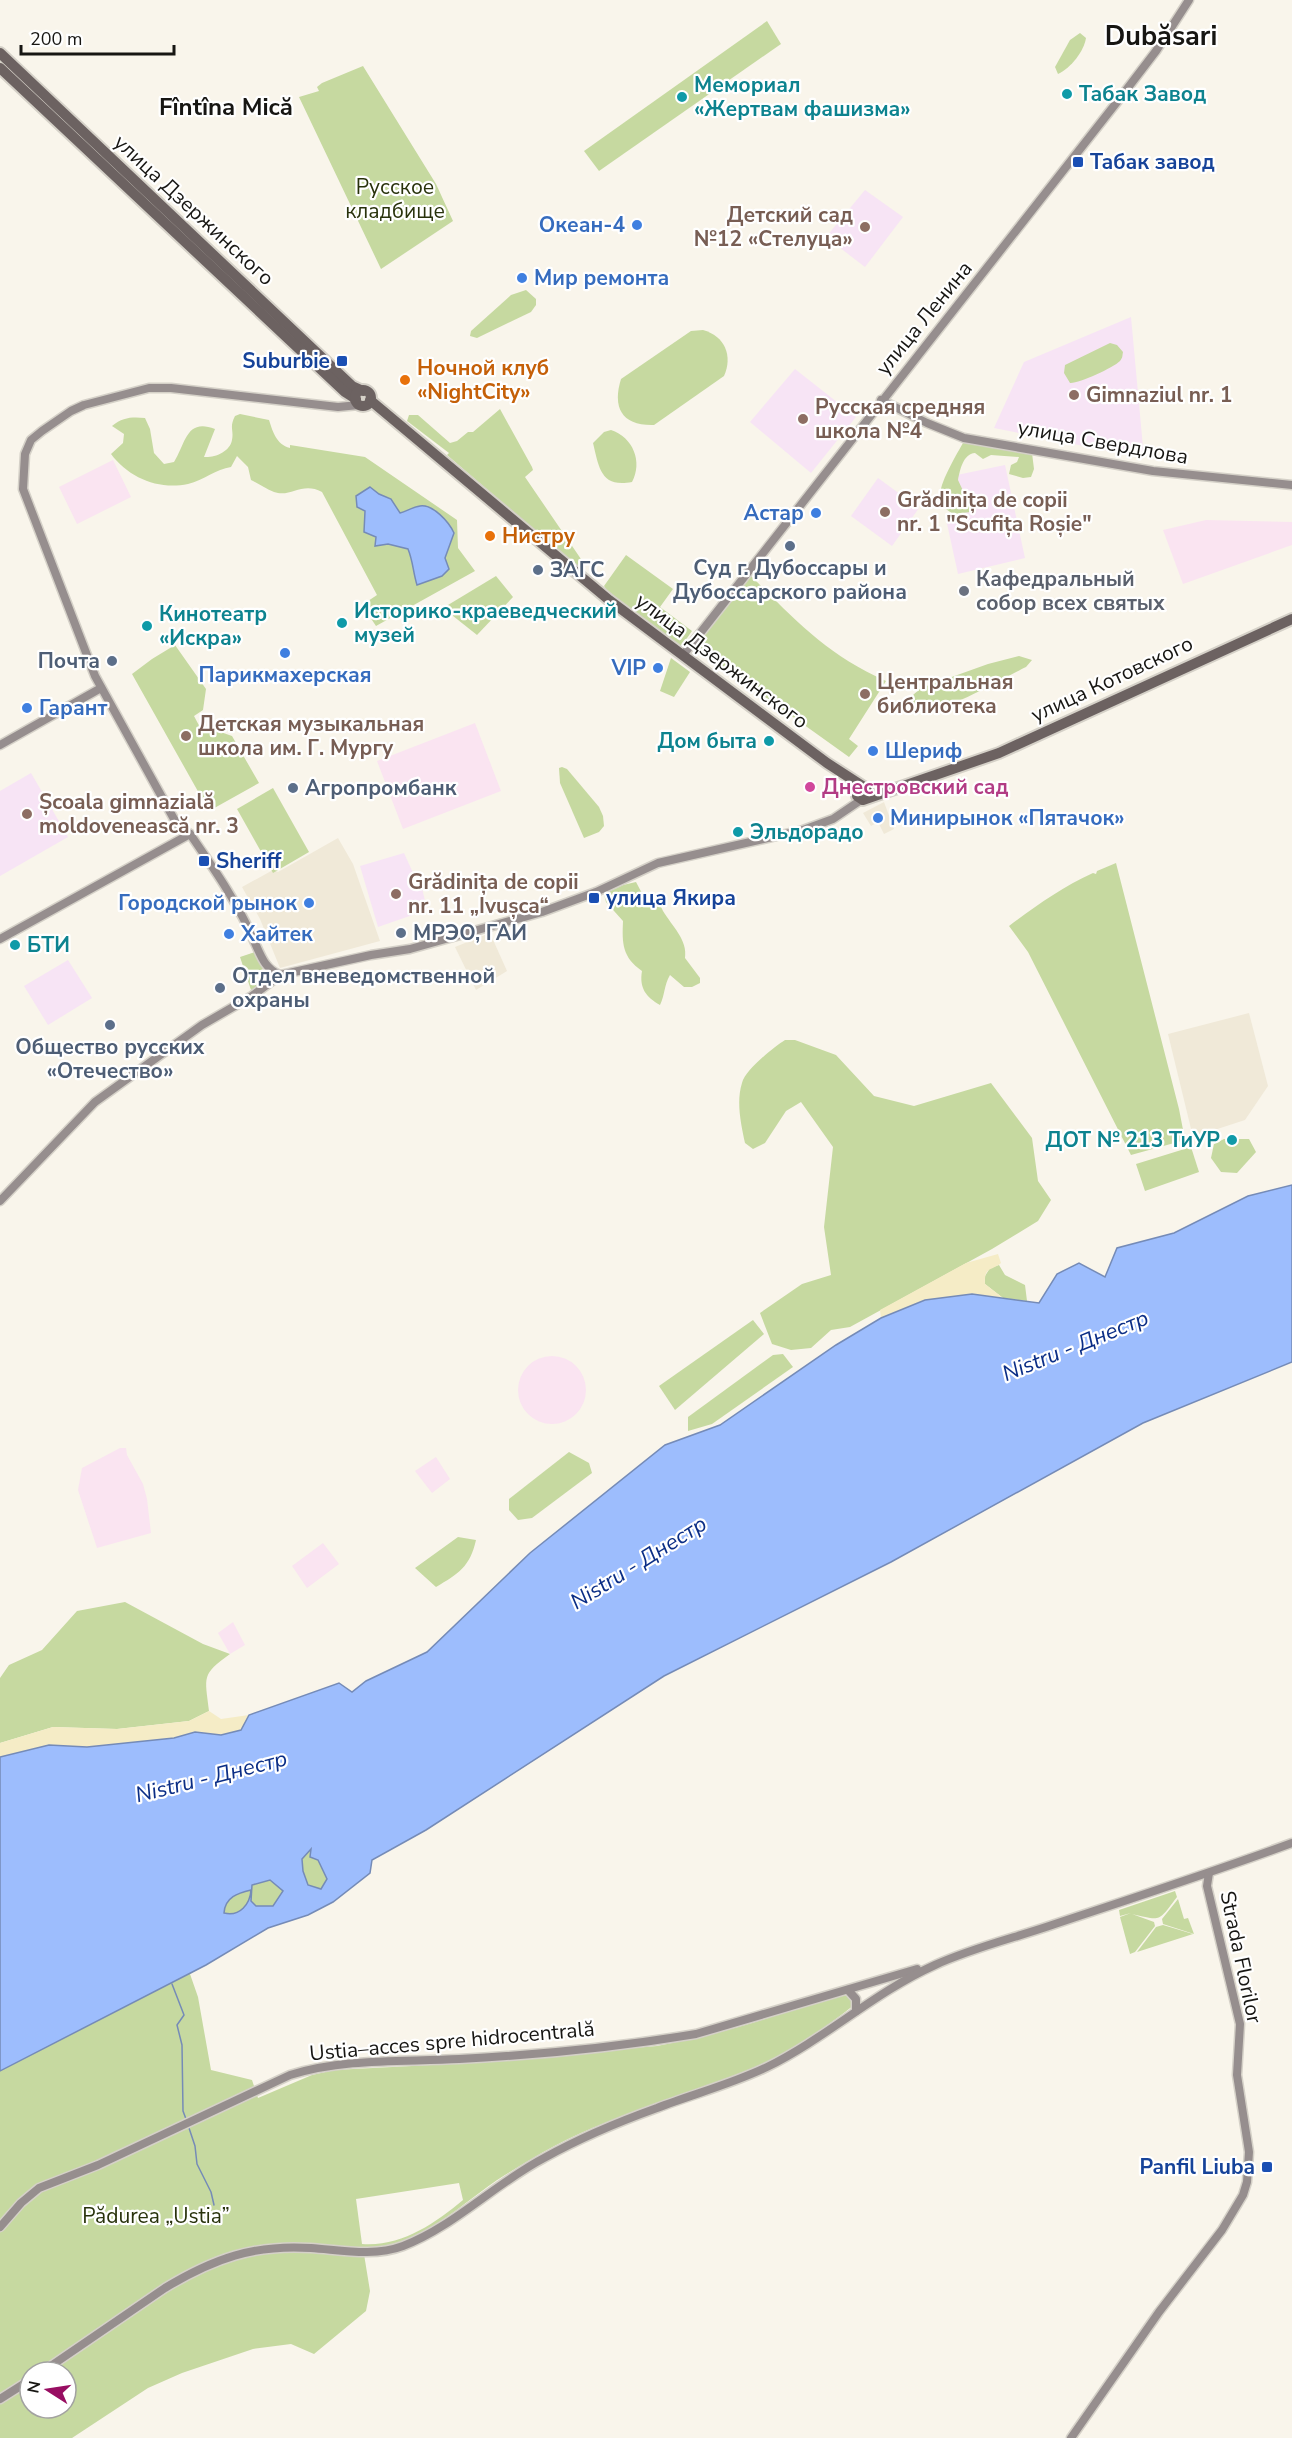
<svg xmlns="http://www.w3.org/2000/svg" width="1292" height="2438" font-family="'Nunito Sans',sans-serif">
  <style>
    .built { fill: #f0e9d8 }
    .industrial { fill: #fae4f1 }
    .education { fill: #f7e4f5 }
    .green { fill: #c6d9a0; fill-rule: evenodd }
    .sand { fill: #f5ecc6 }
    .water { fill: #9dbdfd; stroke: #758bb7; stroke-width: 1.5; fill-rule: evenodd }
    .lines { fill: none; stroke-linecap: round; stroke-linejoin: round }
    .stream { stroke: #758bb7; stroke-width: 1.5 }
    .secondary-casing { stroke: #d5d1c8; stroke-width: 11 }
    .highway-casing { stroke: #d5d1c8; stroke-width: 14 }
    .secondary { stroke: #968e8e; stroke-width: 8 }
    .highway { stroke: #6c6261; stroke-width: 10 }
    .culture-dot { fill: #0f9aa8; stroke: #fff; stroke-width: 2 }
    .transit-dot { fill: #1a4fb4; stroke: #fff; stroke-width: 2 }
    .shop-dot { fill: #3f7fe0; stroke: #fff; stroke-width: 2 }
    .education-dot { fill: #8d6e63; stroke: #fff; stroke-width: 2 }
    .food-dot { fill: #e8710a; stroke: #fff; stroke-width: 2 }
    .service-dot { fill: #5c6f8a; stroke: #fff; stroke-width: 2 }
    .worship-dot { fill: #6b7280; stroke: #fff; stroke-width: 2 }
    .hotel-dot { fill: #d1479c; stroke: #fff; stroke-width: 2 }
    .labels { text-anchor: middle; stroke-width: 4.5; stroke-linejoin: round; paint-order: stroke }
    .culture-label { font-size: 21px; font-weight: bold; fill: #0d838f; stroke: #fff; text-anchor: start }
    .transit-label { font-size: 21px; font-weight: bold; fill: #164399; stroke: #fff; text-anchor: start }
    .park-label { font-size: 21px; fill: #28320b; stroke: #fff }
    .street-label { font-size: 21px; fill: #171613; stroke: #fff }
    .education-label { font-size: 21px; font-weight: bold; fill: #785e54; stroke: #fff; text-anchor: start }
    .shop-label { font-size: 21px; font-weight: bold; fill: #366cbe; stroke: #fff; text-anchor: start }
    .food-label { font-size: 21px; font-weight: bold; fill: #c56008; stroke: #fff; text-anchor: start }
    .service-label { font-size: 21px; font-weight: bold; fill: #4e5e75; stroke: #fff; text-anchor: start }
    .worship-label { font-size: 21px; font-weight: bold; fill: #5b616d; stroke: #fff; text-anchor: start }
    .hotel-label { font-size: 21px; font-weight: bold; fill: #b23c85; stroke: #fff; text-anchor: start }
    .water-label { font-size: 22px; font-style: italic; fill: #0b2e86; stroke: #fff }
    .quarter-label { font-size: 24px; font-weight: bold; fill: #171613; stroke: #fff }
    .district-label { font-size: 27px; font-weight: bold; fill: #171613; stroke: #fff }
  </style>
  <rect width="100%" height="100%" fill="#f9f5eb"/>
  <g class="built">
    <path d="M 884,802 L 894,829 L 884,834 L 878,822 L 871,826 L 863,813 Z"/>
    <path d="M 338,838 L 353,864 L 380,941 L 280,968 L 260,919 L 242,887 L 273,870 L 278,872 Z"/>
    <path d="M 490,933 L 507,971 L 476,990 L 455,947 Z"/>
    <path d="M 1249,1013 L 1268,1086 L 1245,1120 L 1193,1137 L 1168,1034 Z"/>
  </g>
  <g class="industrial">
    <path d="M 113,460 L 131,497 L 77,524 L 59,487 Z"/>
    <path d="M 1206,520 L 1292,522 L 1292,545 L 1183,584 L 1163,530 Z"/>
    <path d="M 475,723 L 501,791 L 403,829 L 377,761 Z"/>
    <circle cx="552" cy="1390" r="34"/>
    <path d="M 120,1448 L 126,1448 L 127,1455 L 143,1484 L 147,1499 L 151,1533 L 97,1548 L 78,1490 L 82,1468 Z"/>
    <path d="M 436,1457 L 450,1479 L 432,1493 L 415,1471 Z"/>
    <path d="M 323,1543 L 339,1564 L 307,1588 L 292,1566 Z"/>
    <path d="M 233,1622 L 245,1645 L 230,1654 L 218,1633 Z"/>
  </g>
  <g class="education">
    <path d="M 865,190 L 903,217 L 865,267 L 826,237 Z"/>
    <path d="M 1131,317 L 1144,458 L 994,428 L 1024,362 Z"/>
    <path d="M 795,369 L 856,417 L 811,473 L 750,422 Z"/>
    <path d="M 1005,465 L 1025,558 L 958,574 L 946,519 L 961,516 L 952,476 Z"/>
    <path d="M 878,478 L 919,508 L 892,546 L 851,516 Z"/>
    <path d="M 31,773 L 68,837 L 0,876 L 0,791 Z"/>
    <path d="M 404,853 L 414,875 L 420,879 L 427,910 L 378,927 L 360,866 Z"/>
    <path d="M 68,960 L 92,998 L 48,1025 L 24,986 Z"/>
  </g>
  <g class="green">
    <path d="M 767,21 L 781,44 L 599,171 L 584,151 Z"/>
    <path d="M 1080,33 L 1086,38 C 1084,51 1071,68 1058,74 L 1055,67 L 1070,40 Z"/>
    <path d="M 363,66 L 436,184 L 453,221 L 381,269 L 299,97 L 319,91 L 317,87 L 322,83 Z"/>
    <path d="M 526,290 L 536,299 L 536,305 L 531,312 L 477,338 L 470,336 L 471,331 L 511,295 Z"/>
    <path d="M 703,330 C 725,336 733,356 724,376 L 654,425 C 622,426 612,408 621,379 L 691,331 Z"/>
    <path d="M 1110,343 L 1117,345 L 1123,352 C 1122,357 1123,357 1120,361 C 1113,368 1078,384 1070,383 L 1064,373 L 1065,365 Z"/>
    <path d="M 500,409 L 532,467 L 533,470 L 525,477 L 583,562 L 584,567 L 580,569 L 447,455 L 449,453 L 407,421 L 409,415 L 418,415 L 450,443 L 457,441 L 468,432 L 473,432 Z"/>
    <path d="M 240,414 L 269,420 C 273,432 276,444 290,448 L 290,445 L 365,457 L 457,520 L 458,548 L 475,571 L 376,626 L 362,605 L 377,595 L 322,492 C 302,481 291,498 274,492 C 266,489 259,484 251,480 L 248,467 L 237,456 L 231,467 C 216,469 204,480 188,484 C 158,490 129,478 111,454 L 123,443 L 124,434 L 112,426 C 123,417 132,417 145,418 L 150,429 L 154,453 L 164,464 L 174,462 C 186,443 186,418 215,429 L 204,457 C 214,458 230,452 232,440 C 234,429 229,428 235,416 Z"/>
    <path d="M 611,430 C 633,437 643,462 632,482 C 601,488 599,468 593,443 L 604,432 Z"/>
    <path d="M 969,442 L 1032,453 L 1034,469 L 1031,477 L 1023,478 L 1009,474 L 1011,465 L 1017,462 L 1019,457 L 991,455 L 983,459 L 975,453 C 963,454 960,470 958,480 C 963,491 968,501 971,512 L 953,514 L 943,507 L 944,503 L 949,502 C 947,501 942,497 941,496 C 937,487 958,452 963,443 Z"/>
    <path d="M 626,555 L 673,589 L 660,607 L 692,631 L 680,648 L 612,598 L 604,586 Z"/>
    <path d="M 496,576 L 513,597 L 477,635 L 443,608 Z"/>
    <path d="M 751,576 C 796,621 826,654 886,681 L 849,739 L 858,746 L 849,757 L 695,647 Z"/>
    <path d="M 175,645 L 206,689 L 203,710 L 194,716 L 203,733 L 212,729 L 232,736 L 259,783 L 209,811 L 132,674 L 152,659 Z"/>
    <path d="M 1019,656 L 1032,660 L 1026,667 C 1001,679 937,718 913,712 L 913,695 L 921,688 L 988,664 Z"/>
    <path d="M 671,658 L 690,672 L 674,697 L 660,691 Z"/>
    <path d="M 562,767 L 567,769 L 599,807 L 603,816 L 604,826 L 599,832 L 584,838 L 560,783 L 559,768 Z"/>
    <path d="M 273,788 L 309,852 L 273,873 L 237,809 Z"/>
    <path d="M 1116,863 L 1179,1109 L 1185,1140 L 1131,1155 L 1028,952 L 1009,926 C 1036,906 1062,887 1093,873 L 1096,874 L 1097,871 Z"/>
    <path d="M 636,882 L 645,899 L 654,895 C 659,900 660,905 663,911 C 672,926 688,940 685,958 L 700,978 L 700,983 L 692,987 L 684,987 L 670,975 C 664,985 665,995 660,1005 C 646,997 639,988 642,971 C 622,957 622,943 623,921 L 606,902 L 604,894 L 623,885 Z"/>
    <path d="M 255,952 L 263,967 L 262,972 L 256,977 L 257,988 L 251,990 L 240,957 Z"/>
    <path d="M 785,1040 L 795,1040 L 836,1055 L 874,1096 L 914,1106 L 991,1083 L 1032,1138 L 1038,1181 L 1051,1200 L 1038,1221 L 992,1249 L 850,1327 L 831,1330 L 811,1348 L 791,1350 L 772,1344 L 760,1313 L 802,1284 L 831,1275 L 824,1227 L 833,1147 L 801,1102 L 786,1111 L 765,1143 L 753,1149 L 745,1143 C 741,1124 736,1102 742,1083 C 745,1070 774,1047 785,1040 Z"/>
    <path d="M 1224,1139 L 1249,1139 L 1256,1152 L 1237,1173 L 1221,1172 L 1211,1158 L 1214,1144 Z"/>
    <path d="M 1191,1147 L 1199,1172 L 1145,1191 L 1136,1164 Z"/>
    <path d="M 999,1265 L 1005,1275 L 1025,1285 L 1027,1301 L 1003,1298 L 985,1284 L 985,1276 L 990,1268 Z"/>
    <path d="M 753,1320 L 764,1334 L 675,1410 L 659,1386 Z"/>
    <path d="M 783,1354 L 793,1367 L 712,1424 L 688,1431 L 688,1417 L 773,1355 Z"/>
    <path d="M 569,1452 L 589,1463 L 592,1473 L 532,1518 L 518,1520 L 509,1510 L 509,1499 Z"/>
    <path d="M 458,1537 L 476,1540 C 470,1567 458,1574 436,1587 L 415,1568 Z"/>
    <path d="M 891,1562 L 664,1676 L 426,1830 L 372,1860 L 370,1873 L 333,1902 L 308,1915 L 268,1928 L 190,1974 L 198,1997 L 211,2070 L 252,2080 L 258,2098 L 312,2075 L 334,2070 L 431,2065 L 657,2046 C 694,2039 730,2030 765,2019 C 793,2010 821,1998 850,1995 L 854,2005 C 826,2027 795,2049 763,2064 C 712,2087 657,2102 605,2123 C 570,2136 537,2155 505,2175 C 460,2203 420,2250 363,2248 L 370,2291 L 366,2311 L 314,2354 L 291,2344 L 253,2349 L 182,2373 L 148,2388 L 72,2438 L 0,2438 L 0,1947 ZM 459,2183 L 463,2200 C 434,2224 401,2247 362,2244 L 356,2199 ZM 30,2372 L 66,2372 L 66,2408 L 30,2408 Z"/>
    <path d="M 125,1602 L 203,1644 L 230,1654 C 201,1675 205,1676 209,1711 L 189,1721 L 117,1729 L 53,1727 L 0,1743 L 0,1678 L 9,1665 L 42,1650 L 77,1611 Z"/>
    <path d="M 1175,1891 L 1177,1897 C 1158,1922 1162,1921 1132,1914 L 1154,1922 L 1155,1926 L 1135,1952 L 1130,1954 L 1120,1917 L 1131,1913 L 1120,1916 L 1119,1910 Z"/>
    <path d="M 1178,1899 L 1184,1919 L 1188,1918 L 1194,1934 L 1163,1924 L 1162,1919 Z"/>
    <path d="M 1163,1925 L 1193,1934 L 1137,1952 L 1156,1927 Z"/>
  </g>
  <g class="sand">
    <path d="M 998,1254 L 1001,1263 C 992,1271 984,1266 985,1284 L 1003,1298 L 972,1294 L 925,1300 L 881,1318 L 880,1310 L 966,1263 Z"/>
    <path d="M 209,1711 L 221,1719 L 249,1715 L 241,1730 L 221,1735 L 195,1732 L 174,1738 L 87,1747 L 49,1745 L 0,1757 L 0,1743 L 53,1727 L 117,1729 L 189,1721 Z"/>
  </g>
  <g class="water">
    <path d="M 370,487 L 379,494 L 391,499 L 400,513 C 407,511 413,507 420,506 C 433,504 449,522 454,533 L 445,558 L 449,569 L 442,576 L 417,585 C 413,572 413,561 408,549 L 388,544 L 375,546 L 376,537 L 364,532 L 365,511 L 357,507 L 356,496 Z"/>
    <path d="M 1292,1185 L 1292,1362 L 1143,1423 L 891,1562 L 664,1676 L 426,1830 L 372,1860 L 370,1873 L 333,1902 L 308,1915 L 268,1928 L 206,1965 L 0,2071 L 0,1757 L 49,1745 L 87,1747 L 174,1738 L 195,1732 L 221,1735 L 241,1730 L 249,1715 L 339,1683 L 352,1692 L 366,1681 L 427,1652 L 530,1553 L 665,1445 L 720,1425 L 836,1345 L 881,1318 L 925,1300 L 972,1294 L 1039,1303 L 1057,1274 L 1079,1263 L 1105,1277 L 1117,1248 L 1174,1233 L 1248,1196 ZM 311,1849 L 310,1857 L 318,1860 L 327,1879 L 321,1889 L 308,1885 L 303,1871 L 302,1859 ZM 270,1880 L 283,1891 L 273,1906 L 256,1906 L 251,1901 L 252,1885 ZM 251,1890 C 250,1904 240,1917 224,1913 C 225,1897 238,1893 251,1890 Z"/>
  </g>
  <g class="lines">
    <g class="stream">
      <path d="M 172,1984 L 184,2015 L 177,2025 L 182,2045 L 183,2111 L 186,2119"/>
      <path d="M 189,2128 L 195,2146 L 197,2164 L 211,2192 L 214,2205"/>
    </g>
    <defs>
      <g id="secondary">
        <path d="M 881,400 L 927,423 L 964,438 L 1153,471 L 1292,485"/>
        <path d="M 683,655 L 1117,102 L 1156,51 L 1189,0"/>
        <path d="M 0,745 L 101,688"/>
        <path d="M 0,939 L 190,834"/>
        <path d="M 280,975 C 265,969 261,956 255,943 C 238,903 214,869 190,834 L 182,829 L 174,819 L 95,676 L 23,489 L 25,454 L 31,440 L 42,431 L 71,411 L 84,405 L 149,388 L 171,388 L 338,407 L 359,405"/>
        <path d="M 0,1201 L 95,1102 L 202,1025 L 252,996 L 280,975 L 371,955 L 410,949 L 542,912 L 596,892 L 658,863 L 803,830 L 833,819 L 861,800"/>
        <path d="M 848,1990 L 856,1999 L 856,2011"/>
        <path d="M 0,2227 L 21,2203 L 39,2188 L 98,2165 L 290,2075 C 344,2058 403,2062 459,2059 C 537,2055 618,2047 696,2034 L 917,1969"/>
        <path d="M 42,2372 L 165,2288 C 213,2259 254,2244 311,2248 C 341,2250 374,2257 403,2246 C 453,2227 496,2183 544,2158 C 580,2138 618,2122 657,2108 C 693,2094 732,2084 767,2067 C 826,2038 875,1992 935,1965 C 972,1948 1014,1938 1052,1925 C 1133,1898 1213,1872 1292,1843"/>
        <path d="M 0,2399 L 30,2380"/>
        <path d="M 1071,2438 L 1159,2312 L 1222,2230 L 1243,2195 L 1247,2182 L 1249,2152 L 1237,2075 L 1240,2024 L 1207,1886 L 1209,1873"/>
      </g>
      <g id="highway">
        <path d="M 0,53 L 352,386 L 363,391"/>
        <path d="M 0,68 L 345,392 L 356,399"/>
        <circle cx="363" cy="398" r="8"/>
        <path d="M 370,400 L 609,600 L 827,763 L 864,787"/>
        <path d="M 867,798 L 869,795 L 867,789 L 862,787 L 858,789 L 857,796 L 863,800 L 999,753 L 1292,619"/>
      </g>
    </defs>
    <use href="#secondary" class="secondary-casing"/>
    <use href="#highway" class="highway-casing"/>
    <use href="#secondary" class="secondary"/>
    <use href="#highway" class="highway"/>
  </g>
  <g class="culture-dot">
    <circle cx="1067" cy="94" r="6"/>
    <circle cx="682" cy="97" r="6"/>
    <circle cx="342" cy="623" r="6"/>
    <circle cx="147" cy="626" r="6"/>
    <circle cx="769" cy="741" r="6"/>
    <circle cx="738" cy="832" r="6"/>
    <circle cx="15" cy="945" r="6"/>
    <circle cx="1232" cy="1140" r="6"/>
  </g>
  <g class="transit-dot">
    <rect x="1072" y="156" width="12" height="12" rx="3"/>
    <rect x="336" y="355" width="12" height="12" rx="3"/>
    <rect x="198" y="855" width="12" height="12" rx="3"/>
    <rect x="588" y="892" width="12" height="12" rx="3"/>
    <rect x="1261" y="2161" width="12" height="12" rx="3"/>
  </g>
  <g class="shop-dot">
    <circle cx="637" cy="225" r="6"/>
    <circle cx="522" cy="278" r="6"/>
    <circle cx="816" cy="513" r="6"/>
    <circle cx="285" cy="653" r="6"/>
    <circle cx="658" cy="668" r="6"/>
    <circle cx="27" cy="708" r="6"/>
    <circle cx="873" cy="751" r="6"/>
    <circle cx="878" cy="818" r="6"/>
    <circle cx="309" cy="903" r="6"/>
    <circle cx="229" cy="934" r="6"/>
  </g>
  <g class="education-dot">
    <circle cx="865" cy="227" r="6"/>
    <circle cx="1074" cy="395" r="6"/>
    <circle cx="803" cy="419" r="6"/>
    <circle cx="885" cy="512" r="6"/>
    <circle cx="865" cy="694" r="6"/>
    <circle cx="186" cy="736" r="6"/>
    <circle cx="27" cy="814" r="6"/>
    <circle cx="396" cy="894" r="6"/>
  </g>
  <g class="food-dot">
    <circle cx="405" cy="380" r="6"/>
    <circle cx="490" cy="536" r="6"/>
  </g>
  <g class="service-dot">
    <circle cx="790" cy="546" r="6"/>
    <circle cx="538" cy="570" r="6"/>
    <circle cx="112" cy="661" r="6"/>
    <circle cx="293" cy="788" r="6"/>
    <circle cx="401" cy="933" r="6"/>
    <circle cx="220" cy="988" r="6"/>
    <circle cx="110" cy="1025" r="6"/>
  </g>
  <circle class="worship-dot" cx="964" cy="591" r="6"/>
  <circle class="hotel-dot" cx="810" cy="787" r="6"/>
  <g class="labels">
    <g class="culture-label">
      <text x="694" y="92">Мемориал<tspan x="694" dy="24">«Жертвам фашизма»</tspan></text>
      <text x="1079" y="101">Табак Завод</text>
      <text x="354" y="618">Историко-краеведческий<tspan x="354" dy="24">музей</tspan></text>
      <text x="159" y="621">Кинотеатр<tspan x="159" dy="24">«Искра»</tspan></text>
      <text x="757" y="748" text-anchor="end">Дом быта</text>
      <text x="750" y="839">Эльдорадо</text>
      <text x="27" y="952">БТИ</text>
      <text x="1220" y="1147" text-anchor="end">ДОТ № 213 ТиУР</text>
    </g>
    <g class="transit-label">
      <text x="1090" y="169">Табак завод</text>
      <text x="330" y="368" text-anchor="end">Suburbie</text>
      <text x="216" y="868">Sheriff</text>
      <text x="606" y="905">улица Якира</text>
      <text x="1255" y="2174" text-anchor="end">Panfil Liuba</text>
    </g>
    <g class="park-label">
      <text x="395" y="194">Русское<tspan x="395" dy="24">кладбище</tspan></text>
      <text x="156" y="2223">Pădurea „Ustia”</text>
    </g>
    <g class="street-label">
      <text transform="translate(194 210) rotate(43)" y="7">улица Дзержинского</text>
      <text transform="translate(924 318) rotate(-51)" y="7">улица Ленина</text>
      <text transform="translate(1103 442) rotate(10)" y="7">улица Свердлова</text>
      <text transform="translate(722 661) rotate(37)" y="7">улица Дзержинского</text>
      <text transform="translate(1112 679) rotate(-25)" y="7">улица Котовского</text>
      <text transform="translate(1241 1957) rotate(78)" y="7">Strada Florilor</text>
      <text transform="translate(452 2041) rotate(-5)" y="7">Ustia–acces spre hidrocentrală</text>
    </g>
    <g class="education-label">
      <text x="853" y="222" text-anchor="end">Детский сад<tspan x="853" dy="24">№12 «Стелуца»</tspan></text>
      <text x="1086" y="402">Gimnaziul nr. 1</text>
      <text x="815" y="414">Русская средняя<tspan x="815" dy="24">школа №4</tspan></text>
      <text x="897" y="507">Grădinița de copii<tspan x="897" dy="24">nr. 1 "Scufița Roșie"</tspan></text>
      <text x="877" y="689">Центральная<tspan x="877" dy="24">библиотека</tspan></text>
      <text x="198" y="731">Детская музыкальная<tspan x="198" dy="24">школа им. Г. Мургу</tspan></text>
      <text x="39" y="809">Școala gimnazială<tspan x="39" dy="24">moldovenească nr. 3</tspan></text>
      <text x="408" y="889">Grădinița de copii<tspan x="408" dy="24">nr. 11 „Ivușca“</tspan></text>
    </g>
    <g class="shop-label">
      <text x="625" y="232" text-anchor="end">Океан-4</text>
      <text x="534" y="285">Мир ремонта</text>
      <text x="804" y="520" text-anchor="end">Астар</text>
      <text x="646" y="675" text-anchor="end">VIP</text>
      <text x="285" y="682" text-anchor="middle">Парикмахерская</text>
      <text x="39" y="715">Гарант</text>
      <text x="885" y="758">Шериф</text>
      <text x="890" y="825">Минирынок «Пятачок»</text>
      <text x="297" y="910" text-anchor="end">Городской рынок</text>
      <text x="241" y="941">Хайтек</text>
    </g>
    <g class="food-label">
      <text x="417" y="375">Ночной клуб<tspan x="417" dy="24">«NightCity»</tspan></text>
      <text x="502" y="543">Нистру</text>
    </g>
    <g class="service-label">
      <text x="790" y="575" text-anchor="middle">Суд г. Дубоссары и<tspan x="790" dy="24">Дубоссарского района</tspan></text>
      <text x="550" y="577">ЗАГС</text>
      <text x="100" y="668" text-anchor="end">Почта</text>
      <text x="305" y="795">Агропромбанк</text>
      <text x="413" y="940">МРЭО, ГАИ</text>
      <text x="232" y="983">Отдел вневедомственной<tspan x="232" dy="24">охраны</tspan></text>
      <text x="110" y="1054" text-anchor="middle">Общество русских<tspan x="110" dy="24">«Отечество»</tspan></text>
    </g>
    <g class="worship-label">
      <text x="976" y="586">Кафедральный<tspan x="976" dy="24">собор всех святых</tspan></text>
    </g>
    <g class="hotel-label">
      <text x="822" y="794">Днестровский сад</text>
    </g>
    <g class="water-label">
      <text transform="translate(1075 1345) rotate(-22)" y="8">Nistru - Днестр</text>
      <text transform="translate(638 1562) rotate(-32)" y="8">Nistru - Днестр</text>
      <text transform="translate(211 1776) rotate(-14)" y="8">Nistru - Днестр</text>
    </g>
    <g class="quarter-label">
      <text x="226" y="115">Fîntîna Mică</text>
    </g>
    <g class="district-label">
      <text x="1161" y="45">Dubăsari</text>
    </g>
  </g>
  <g transform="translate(48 2390) rotate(282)"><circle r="28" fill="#ffffff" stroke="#a2a2a1" stroke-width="1.5"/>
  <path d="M0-4.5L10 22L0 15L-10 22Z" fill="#980e62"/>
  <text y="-9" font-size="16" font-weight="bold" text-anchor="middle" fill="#171613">N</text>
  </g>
  <path d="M21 45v9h153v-9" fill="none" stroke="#171613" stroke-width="3"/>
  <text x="30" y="45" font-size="18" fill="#171613" stroke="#ffffff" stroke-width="4.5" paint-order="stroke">200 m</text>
</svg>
